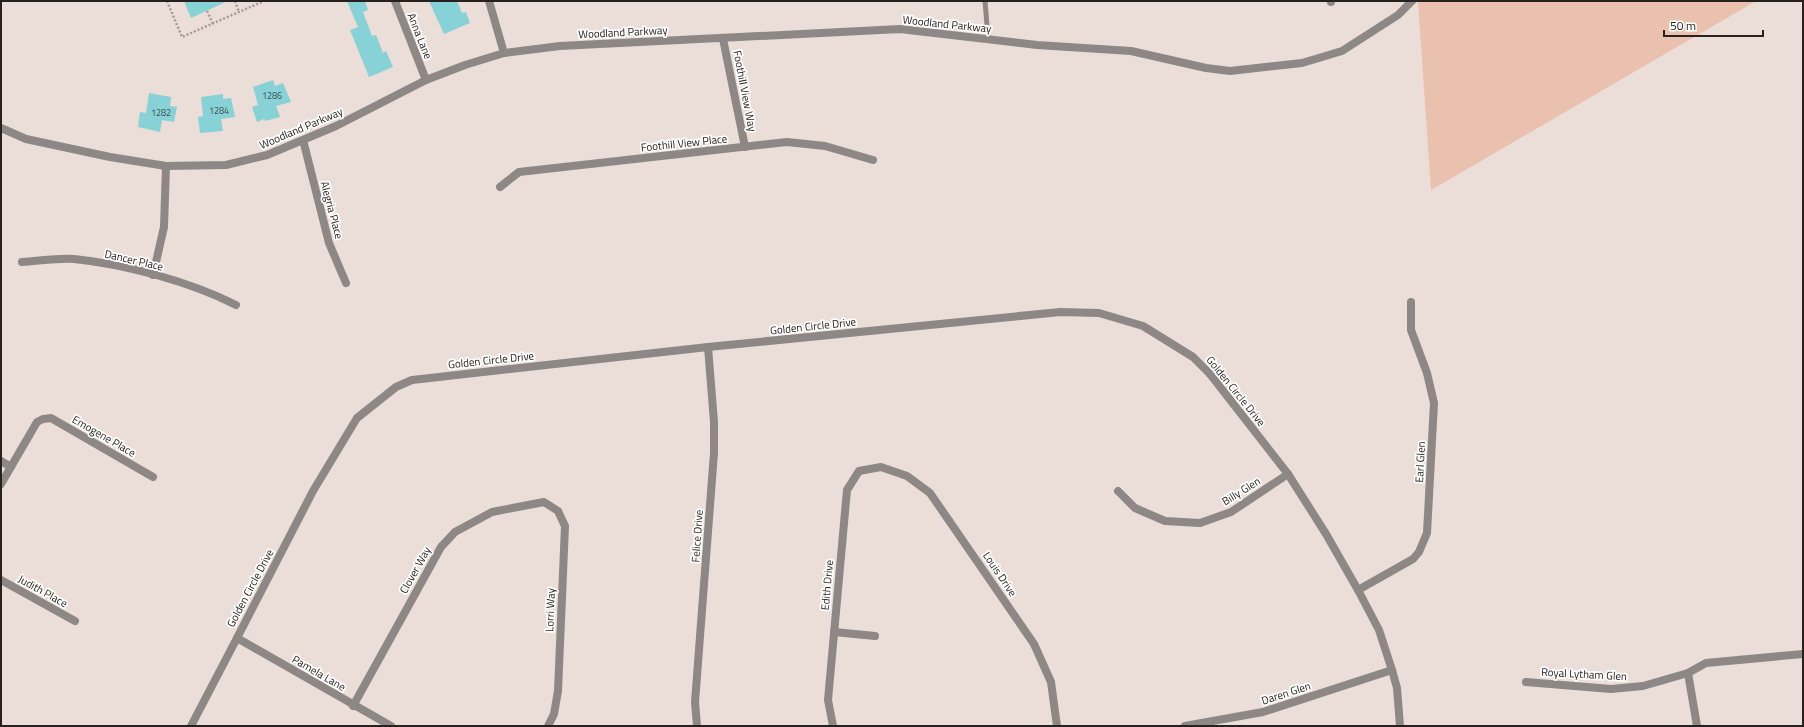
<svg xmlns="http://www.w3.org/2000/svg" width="1804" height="727" font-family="'Titillium Web',sans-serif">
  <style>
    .green { fill: #e9c1ae }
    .building { fill: #87d2d7 }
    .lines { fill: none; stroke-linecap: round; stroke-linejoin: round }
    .path { stroke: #a59a96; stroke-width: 2.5; stroke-dasharray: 2 2; stroke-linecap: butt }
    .service { stroke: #8d8785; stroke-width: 5 }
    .minor { stroke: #8d8785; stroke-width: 8 }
    .tertiary { stroke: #8d8785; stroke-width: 8 }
    .labels { text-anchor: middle; stroke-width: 3.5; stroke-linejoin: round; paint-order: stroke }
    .number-label { font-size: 9px; fill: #3e4d4d }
    .street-label { font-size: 11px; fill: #26211f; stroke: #fff }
  </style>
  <rect width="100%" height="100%" fill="#ebddd7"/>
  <path class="green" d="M 1418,1 L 1756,1 L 1431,190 Z"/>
  <g class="building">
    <path d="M 184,1 L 228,1 L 191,18 Z"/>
    <path d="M 347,1 L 365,1 L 368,10 L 363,12 L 372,36 L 376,35 L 383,53 L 386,51 L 393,67 L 369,77 L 350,30 L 358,27 Z"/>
    <path d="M 429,1 L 457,1 L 462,13 L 466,12 L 470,23 L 444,34 Z"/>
    <path d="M 273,80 L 275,86 L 283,83 L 291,102 L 276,106 L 280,117 L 265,121 L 264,119 L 257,122 L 252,107 L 258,105 L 253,87 Z"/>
    <path d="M 149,93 L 171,97 L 170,106 L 177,107 L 174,122 L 162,120 L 160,132 L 138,127 L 140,112 L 146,113 Z"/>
    <path d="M 223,94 L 223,99 L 231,98 L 235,117 L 221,119 L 223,131 L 200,133 L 198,117 L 203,116 L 201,97 Z"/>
  </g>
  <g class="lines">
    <g class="path">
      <path d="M 167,1 L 182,37 L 264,1"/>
      <path d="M 235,1 L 239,12"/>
      <path d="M 207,11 L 213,24"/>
    </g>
    <path class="service" d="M 985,1 L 988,38"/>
    <g class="minor">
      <path d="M 395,1 L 426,80"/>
      <path d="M 489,1 L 504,53"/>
      <path d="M 1331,2 L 1331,1"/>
      <path d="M 723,39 L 745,147"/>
      <path d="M 303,140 L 329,243 L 346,283"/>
      <path d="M 500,187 L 519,172 L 787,142 L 825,146 L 873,160"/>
      <path d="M 22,262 C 39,261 57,258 74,259 C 125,264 191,282 236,305"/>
      <path d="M 153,275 L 164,227 L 166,166"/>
      <path d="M 1,461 L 11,467"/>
      <path d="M 1,484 L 37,422 L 43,419 L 51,418 L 153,477"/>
      <path d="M 1118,491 L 1135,508 L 1165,521 L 1200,523 L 1231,512 L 1288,474"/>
      <path d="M 1,580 L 75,621"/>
      <path d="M 1358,590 L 1413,559 L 1419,552 L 1427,533 L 1434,403 L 1427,373 L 1411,330 L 1411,302"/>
      <path d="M 834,632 L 875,636"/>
      <path d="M 1688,673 L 1697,726"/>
      <path d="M 1526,682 L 1611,689 L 1643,686 L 1688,673 L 1706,663 L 1803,654"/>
      <path d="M 353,706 L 441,547 L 455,532 L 492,512 L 544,502 L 558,511 L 565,526 L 558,691 L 554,714 L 548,726"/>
      <path d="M 391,726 L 237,638 L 313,491 L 357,418 L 396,387 L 412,380 L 708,347 L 1060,312 L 1099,313 L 1143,326 L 1193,357 L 1210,374 L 1288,474 L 1326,534 L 1358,590 L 1379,630 L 1392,670 L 1397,688 L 1400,726"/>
      <path d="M 697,726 L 695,702 L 714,453 L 714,422 L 708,347"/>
      <path d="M 833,726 L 828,700 L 847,490 L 859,471 L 881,467 L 907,476 L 930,493 L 1034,644 L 1051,682 L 1057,726"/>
      <path d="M 1185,726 L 1263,712 L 1392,670"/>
    </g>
    <g class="tertiary">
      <path d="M 1,128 L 26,139 L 110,157 L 166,166 L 226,165 L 267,155 L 336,126 L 426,80 L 465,65 L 504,53 L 560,46 L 900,29 L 1037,45 L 1131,51 L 1206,68 L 1230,71 L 1302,63 L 1342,51 L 1398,15 L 1412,1"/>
      <path d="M 191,726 L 237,638"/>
    </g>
  </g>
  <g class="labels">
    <g class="number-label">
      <text x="272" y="99">1286</text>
      <text x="219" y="114">1284</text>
      <text x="161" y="116">1282</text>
    </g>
    <g class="street-label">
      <text transform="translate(947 24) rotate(6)" y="4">Woodland Parkway</text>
      <text transform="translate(623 32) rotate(-3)" y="4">Woodland Parkway</text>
      <text transform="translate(420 36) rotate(68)" y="4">Anna Lane</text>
      <text transform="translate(745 91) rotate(79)" y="4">Foothill View Way</text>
      <text transform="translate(301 128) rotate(-23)" y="4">Woodland Parkway</text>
      <text transform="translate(684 143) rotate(-6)" y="4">Foothill View Place</text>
      <text transform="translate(332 210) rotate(75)" y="4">Alegria Place</text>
      <text transform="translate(134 260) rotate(13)" y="4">Dancer Place</text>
      <text transform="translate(813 326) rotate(-6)" y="4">Golden Circle Drive</text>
      <text transform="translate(491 360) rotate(-6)" y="4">Golden Circle Drive</text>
      <text transform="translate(1236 391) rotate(51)" y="4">Golden Circle Drive</text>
      <text transform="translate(104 436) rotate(30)" y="4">Emogene Place</text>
      <text transform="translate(1420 462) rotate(-87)" y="4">Earl Glen</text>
      <text transform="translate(1241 491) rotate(-32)" y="4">Billy Glen</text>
      <text transform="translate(697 536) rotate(-86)" y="4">Felice Drive</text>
      <text transform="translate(415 570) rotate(-61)" y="4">Clover Way</text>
      <text transform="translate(1000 574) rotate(56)" y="4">Louis Drive</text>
      <text transform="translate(827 585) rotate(-85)" y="4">Edith Drive</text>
      <text transform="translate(250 588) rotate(-62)" y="4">Golden Circle Drive</text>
      <text transform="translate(43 591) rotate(29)" y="4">Judith Place</text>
      <text transform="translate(550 610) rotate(-88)" y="4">Lorri Way</text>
      <text transform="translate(319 673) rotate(30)" y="4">Pamela Lane</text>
      <text transform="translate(1584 674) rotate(3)" y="4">Royal Lytham Glen</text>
      <text transform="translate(1286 693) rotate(-18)" y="4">Daren Glen</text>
    </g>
  </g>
  <rect width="1804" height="727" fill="none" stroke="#26211f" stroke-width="4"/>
  <path d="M1664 30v6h99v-6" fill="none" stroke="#26211f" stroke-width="2"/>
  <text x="1670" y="30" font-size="12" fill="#26211f" stroke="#ffffff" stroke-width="3" paint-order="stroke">50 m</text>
</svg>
